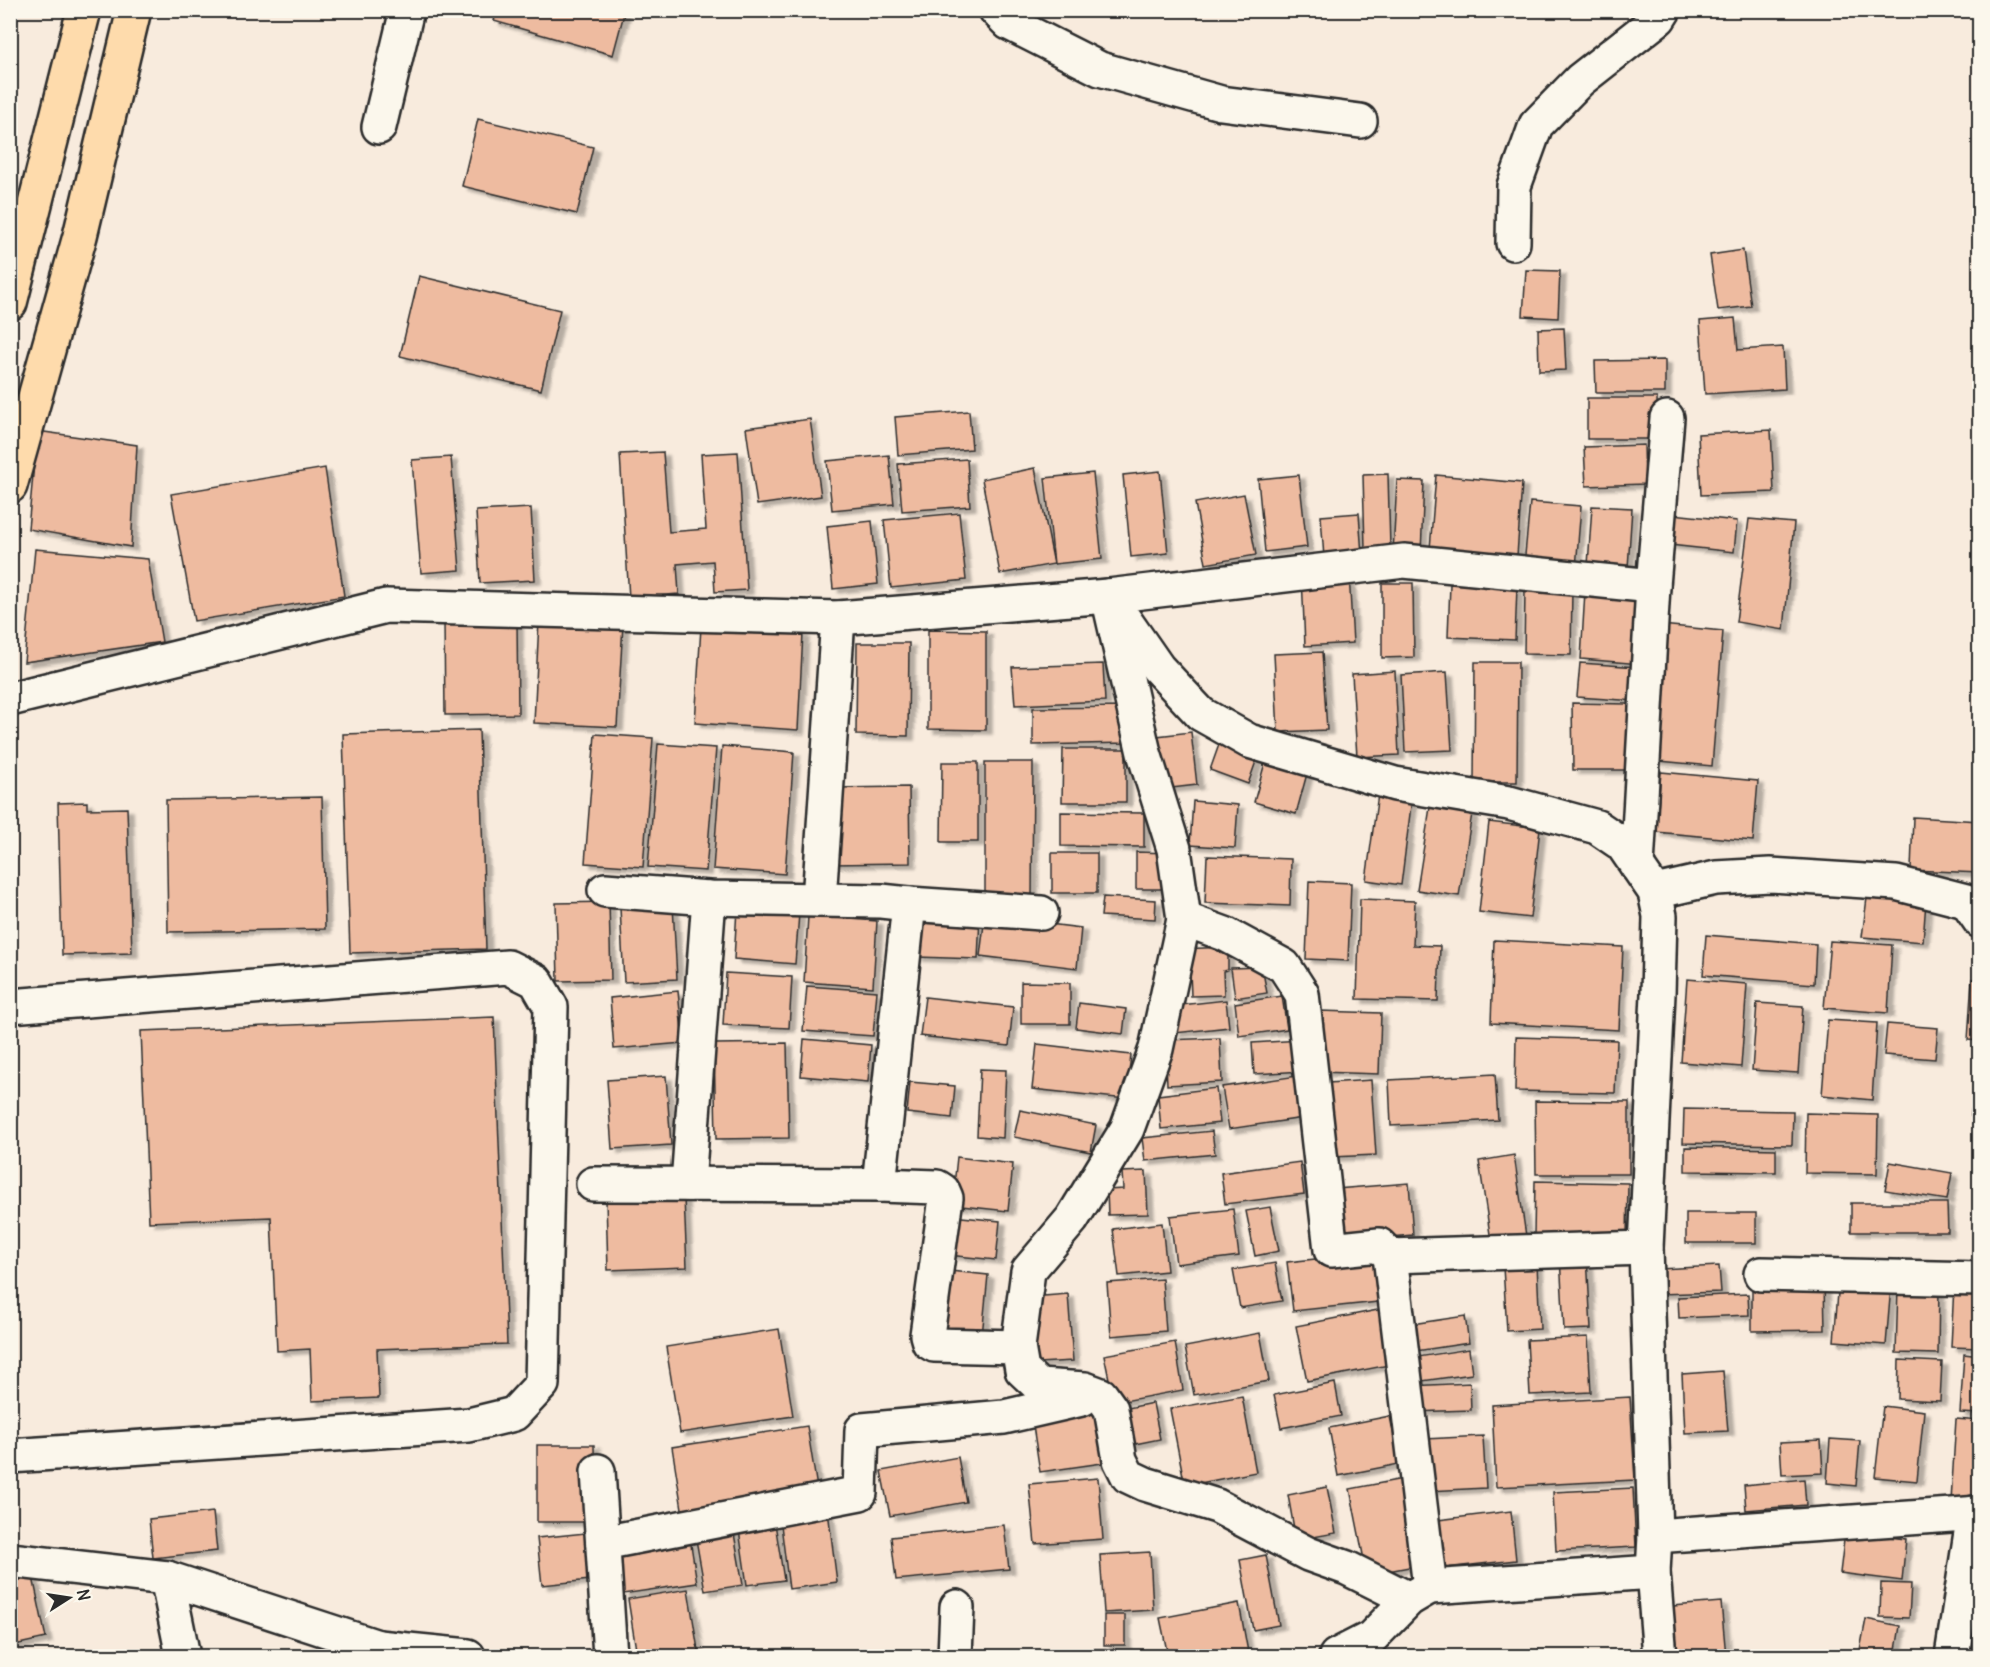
<svg xmlns="http://www.w3.org/2000/svg" width="1990" height="1667" font-family="Delius,sans-serif">
  <style>
    .building { fill: #eebba0; stroke: #2b2b2b; stroke-width: 1.5; filter: url(#shadow) }
    .lines { fill: none; stroke-linecap: round; stroke-linejoin: round }
    .minor-casing { stroke: #2b2b2b; stroke-width: 38 }
    .major-casing { stroke: #2b2b2b; stroke-width: 38 }
    .minor { stroke: #fbf7ec; stroke-width: 33 }
    .major { stroke: #fedbac; stroke-width: 33 }
  </style>
  <defs>
    <filter id="shadow"><feDropShadow dx="6" dy="4" stdDeviation="1.5" flood-color="#0004"/></filter>
  </defs>
  <rect width="100%" height="100%" fill="#f8ebdd"/>
  <filter id="ink" filterUnits="userSpaceOnUse"><feTurbulence type="fractalNoise" baseFrequency=".0167" numOctaves="2"/><feDisplacementMap in="SourceGraphic" scale="12" xChannelSelector="R" yChannelSelector="G"/><feConvolveMatrix kernelMatrix="1 2 1 2 8 2 1 2 1" color-interpolation-filters="sRGB"/></filter>
  <g filter="url(#ink)">
    <g class="building">
      <path d="M 497,10 L 625,10 L 613,55 L 494,21 Z"/>
      <path d="M 478,119 L 593,147 L 577,214 L 462,186 Z"/>
      <path d="M 1743,250 L 1751,306 L 1718,310 L 1710,255 Z"/>
      <path d="M 1526,270 L 1560,271 L 1558,318 L 1523,316 Z"/>
      <path d="M 419,276 L 560,310 L 541,390 L 400,356 Z"/>
      <path d="M 1735,318 L 1738,350 L 1783,347 L 1785,389 L 1705,394 L 1700,321 Z"/>
      <path d="M 1564,328 L 1566,370 L 1539,371 L 1538,329 Z"/>
      <path d="M 1665,360 L 1665,393 L 1596,393 L 1595,361 Z"/>
      <path d="M 1587,398 L 1657,398 L 1658,439 L 1587,439 Z"/>
      <path d="M 969,411 L 972,449 L 898,455 L 895,417 Z"/>
      <path d="M 810,419 L 821,496 L 757,505 L 746,428 Z"/>
      <path d="M 1771,430 L 1774,492 L 1701,495 L 1698,434 Z"/>
      <path d="M 37,431 L 137,445 L 131,547 L 28,529 Z"/>
      <path d="M 1644,445 L 1645,484 L 1586,486 L 1584,447 Z"/>
      <path d="M 663,452 L 669,532 L 706,529 L 701,454 L 738,452 L 747,590 L 715,592 L 713,561 L 677,564 L 679,594 L 629,598 L 620,454 Z"/>
      <path d="M 889,455 L 894,504 L 832,510 L 827,461 Z"/>
      <path d="M 451,457 L 460,570 L 421,573 L 412,460 Z"/>
      <path d="M 967,459 L 970,506 L 902,511 L 898,464 Z"/>
      <path d="M 325,468 L 344,596 L 194,621 L 171,494 Z"/>
      <path d="M 1035,468 L 1054,564 L 1000,574 L 982,479 Z"/>
      <path d="M 1160,471 L 1168,553 L 1131,557 L 1123,475 Z"/>
      <path d="M 1093,473 L 1102,559 L 1054,564 L 1045,478 Z"/>
      <path d="M 1388,474 L 1390,547 L 1365,548 L 1363,475 Z"/>
      <path d="M 1299,475 L 1307,547 L 1265,552 L 1258,479 Z"/>
      <path d="M 1436,475 L 1522,483 L 1517,556 L 1430,549 Z"/>
      <path d="M 1397,480 L 1424,481 L 1421,554 L 1393,553 Z"/>
      <path d="M 1244,494 L 1256,555 L 1206,564 L 1195,503 Z"/>
      <path d="M 1530,502 L 1581,506 L 1576,568 L 1524,565 Z"/>
      <path d="M 1592,506 L 1632,508 L 1628,568 L 1588,565 Z"/>
      <path d="M 531,508 L 535,580 L 480,583 L 476,511 Z"/>
      <path d="M 959,513 L 966,580 L 891,588 L 884,520 Z"/>
      <path d="M 1359,513 L 1362,555 L 1324,558 L 1321,516 Z"/>
      <path d="M 1673,514 L 1737,521 L 1734,552 L 1670,545 Z"/>
      <path d="M 1749,519 L 1794,523 L 1784,630 L 1736,622 Z"/>
      <path d="M 872,521 L 878,584 L 833,589 L 827,526 Z"/>
      <path d="M 35,549 L 148,559 L 162,642 L 24,662 Z"/>
      <path d="M 1349,573 L 1353,643 L 1305,646 L 1302,576 Z"/>
      <path d="M 1382,583 L 1413,583 L 1414,657 L 1382,658 Z"/>
      <path d="M 1450,584 L 1517,587 L 1515,640 L 1448,637 Z"/>
      <path d="M 1525,589 L 1572,590 L 1571,655 L 1524,654 Z"/>
      <path d="M 1585,591 L 1646,595 L 1641,664 L 1581,659 Z"/>
      <path d="M 517,620 L 518,714 L 445,715 L 444,621 Z"/>
      <path d="M 539,621 L 623,624 L 617,727 L 534,723 Z"/>
      <path d="M 1661,625 L 1723,631 L 1712,766 L 1649,760 Z"/>
      <path d="M 701,627 L 803,633 L 798,730 L 695,723 Z"/>
      <path d="M 928,630 L 986,631 L 986,730 L 928,729 Z"/>
      <path d="M 857,643 L 909,643 L 908,736 L 856,735 Z"/>
      <path d="M 1322,652 L 1327,730 L 1278,732 L 1274,654 Z"/>
      <path d="M 1475,662 L 1518,662 L 1517,782 L 1474,782 Z"/>
      <path d="M 1580,663 L 1638,667 L 1637,701 L 1577,697 Z"/>
      <path d="M 1103,664 L 1105,701 L 1015,705 L 1012,667 Z"/>
      <path d="M 1395,671 L 1399,755 L 1357,757 L 1352,674 Z"/>
      <path d="M 1447,672 L 1452,750 L 1405,752 L 1401,675 Z"/>
      <path d="M 1572,703 L 1628,704 L 1628,770 L 1573,770 Z"/>
      <path d="M 1127,707 L 1127,743 L 1033,745 L 1033,708 Z"/>
      <path d="M 479,730 L 486,949 L 350,953 L 343,734 Z"/>
      <path d="M 1191,732 L 1197,785 L 1163,789 L 1157,736 Z"/>
      <path d="M 595,734 L 653,738 L 643,867 L 585,863 Z"/>
      <path d="M 1221,739 L 1259,753 L 1248,784 L 1210,770 Z"/>
      <path d="M 658,744 L 716,748 L 706,871 L 648,867 Z"/>
      <path d="M 722,746 L 794,752 L 785,874 L 713,869 Z"/>
      <path d="M 1063,749 L 1126,749 L 1126,802 L 1062,802 Z"/>
      <path d="M 1266,759 L 1308,770 L 1296,814 L 1254,802 Z"/>
      <path d="M 942,762 L 978,762 L 978,842 L 941,842 Z"/>
      <path d="M 985,762 L 1033,762 L 1032,898 L 985,897 Z"/>
      <path d="M 1661,772 L 1758,781 L 1753,841 L 1656,832 Z"/>
      <path d="M 909,787 L 910,863 L 830,864 L 830,788 Z"/>
      <path d="M 1378,794 L 1412,798 L 1401,885 L 1366,880 Z"/>
      <path d="M 322,797 L 325,929 L 168,932 L 166,800 Z"/>
      <path d="M 1193,801 L 1238,805 L 1235,848 L 1190,845 Z"/>
      <path d="M 1431,801 L 1473,807 L 1459,896 L 1417,890 Z"/>
      <path d="M 87,802 L 87,809 L 127,808 L 132,953 L 62,955 L 58,803 Z"/>
      <path d="M 1061,812 L 1144,813 L 1144,847 L 1061,846 Z"/>
      <path d="M 1913,817 L 1980,821 L 1980,873 L 1911,870 Z"/>
      <path d="M 1489,822 L 1540,828 L 1530,918 L 1479,912 Z"/>
      <path d="M 1136,852 L 1171,853 L 1171,889 L 1136,889 Z"/>
      <rect x="1052" y="853" width="45" height="40"/>
      <path d="M 1207,856 L 1291,859 L 1290,906 L 1205,903 Z"/>
      <path d="M 1309,881 L 1351,883 L 1348,961 L 1306,959 Z"/>
      <path d="M 1103,897 L 1156,900 L 1155,919 L 1101,916 Z"/>
      <path d="M 1867,898 L 1926,901 L 1923,942 L 1862,937 Z"/>
      <path d="M 1360,899 L 1415,901 L 1413,945 L 1440,946 L 1438,1001 L 1357,999 Z"/>
      <path d="M 609,902 L 611,980 L 558,981 L 556,903 Z"/>
      <path d="M 673,905 L 677,979 L 624,982 L 620,908 Z"/>
      <path d="M 737,909 L 799,914 L 795,964 L 734,959 Z"/>
      <path d="M 918,915 L 980,917 L 978,959 L 917,957 Z"/>
      <path d="M 808,916 L 877,921 L 873,987 L 804,982 Z"/>
      <path d="M 985,916 L 1081,928 L 1077,968 L 980,956 Z"/>
      <path d="M 1706,935 L 1816,944 L 1814,984 L 1703,975 Z"/>
      <path d="M 1494,940 L 1623,947 L 1619,1030 L 1491,1023 Z"/>
      <path d="M 1830,941 L 1892,945 L 1888,1013 L 1824,1008 Z"/>
      <path d="M 1228,947 L 1228,970 L 1223,971 L 1224,995 L 1191,996 L 1190,971 L 1180,972 L 1180,949 Z"/>
      <path d="M 1262,967 L 1267,993 L 1235,998 L 1231,968 Z"/>
      <path d="M 726,973 L 792,977 L 789,1028 L 723,1025 Z"/>
      <path d="M 1687,979 L 1747,984 L 1741,1067 L 1681,1062 Z"/>
      <path d="M 1972,979 L 1980,979 L 1980,1041 L 1968,1040 Z"/>
      <path d="M 1021,982 L 1070,983 L 1070,1024 L 1021,1024 Z"/>
      <path d="M 807,986 L 877,991 L 873,1036 L 803,1031 Z"/>
      <path d="M 678,991 L 683,1043 L 614,1049 L 610,998 Z"/>
      <path d="M 1282,996 L 1287,1029 L 1239,1036 L 1235,1003 Z"/>
      <path d="M 925,997 L 1013,1007 L 1009,1046 L 920,1036 Z"/>
      <path d="M 1226,1000 L 1229,1027 L 1175,1033 L 1172,1006 Z"/>
      <path d="M 1079,1003 L 1126,1009 L 1123,1034 L 1076,1028 Z"/>
      <path d="M 1757,1003 L 1803,1006 L 1798,1073 L 1752,1070 Z"/>
      <path d="M 1320,1011 L 1381,1013 L 1379,1074 L 1319,1072 Z"/>
      <path d="M 494,1017 L 507,1344 L 377,1349 L 379,1398 L 312,1401 L 310,1349 L 277,1351 L 271,1217 L 149,1222 L 141,1031 Z"/>
      <path d="M 1828,1020 L 1877,1023 L 1872,1100 L 1822,1095 Z"/>
      <path d="M 1887,1024 L 1938,1028 L 1935,1059 L 1884,1055 Z"/>
      <path d="M 1516,1037 L 1617,1040 L 1615,1093 L 1515,1091 Z"/>
      <path d="M 1220,1038 L 1222,1082 L 1167,1085 L 1165,1040 Z"/>
      <path d="M 804,1039 L 871,1045 L 868,1082 L 801,1076 Z"/>
      <path d="M 1301,1040 L 1303,1071 L 1254,1074 L 1252,1043 Z"/>
      <path d="M 787,1043 L 789,1138 L 716,1139 L 714,1044 Z"/>
      <path d="M 1037,1044 L 1131,1055 L 1126,1099 L 1032,1089 Z"/>
      <path d="M 1977,1049 L 1980,1050 L 1980,1117 L 1971,1116 Z"/>
      <path d="M 980,1069 L 1006,1070 L 1003,1138 L 977,1136 Z"/>
      <path d="M 1495,1074 L 1498,1120 L 1391,1126 L 1389,1080 Z"/>
      <path d="M 666,1076 L 671,1145 L 612,1149 L 607,1080 Z"/>
      <path d="M 1297,1076 L 1303,1118 L 1229,1129 L 1222,1087 Z"/>
      <path d="M 1371,1080 L 1376,1155 L 1332,1157 L 1328,1083 Z"/>
      <path d="M 910,1082 L 955,1086 L 952,1118 L 907,1113 Z"/>
      <path d="M 1216,1088 L 1220,1123 L 1161,1129 L 1158,1095 Z"/>
      <path d="M 1535,1101 L 1629,1102 L 1629,1174 L 1536,1174 Z"/>
      <path d="M 1684,1109 L 1793,1111 L 1792,1145 L 1683,1143 Z"/>
      <path d="M 1020,1110 L 1096,1125 L 1091,1152 L 1014,1137 Z"/>
      <path d="M 1806,1113 L 1878,1115 L 1877,1174 L 1805,1173 Z"/>
      <path d="M 1212,1131 L 1215,1154 L 1145,1161 L 1142,1138 Z"/>
      <path d="M 1685,1147 L 1776,1149 L 1776,1172 L 1685,1171 Z"/>
      <path d="M 1514,1155 L 1526,1236 L 1491,1241 L 1479,1161 Z"/>
      <path d="M 957,1157 L 1013,1164 L 1008,1211 L 952,1205 Z"/>
      <path d="M 1300,1162 L 1304,1194 L 1225,1204 L 1221,1173 Z"/>
      <path d="M 1890,1162 L 1952,1173 L 1947,1200 L 1885,1190 Z"/>
      <path d="M 1146,1171 L 1148,1214 L 1108,1215 L 1107,1190 L 1123,1189 L 1122,1172 Z"/>
      <path d="M 1535,1181 L 1628,1183 L 1627,1237 L 1534,1235 Z"/>
      <path d="M 1409,1183 L 1413,1235 L 1340,1241 L 1336,1189 Z"/>
      <path d="M 684,1198 L 687,1267 L 608,1270 L 606,1200 Z"/>
      <path d="M 1851,1203 L 1947,1203 L 1948,1232 L 1851,1232 Z"/>
      <path d="M 1270,1207 L 1279,1251 L 1255,1256 L 1246,1211 Z"/>
      <path d="M 1233,1209 L 1239,1256 L 1176,1264 L 1170,1216 Z"/>
      <rect x="1686" y="1213" width="70" height="30"/>
      <path d="M 952,1216 L 1000,1221 L 996,1260 L 948,1255 Z"/>
      <path d="M 1162,1223 L 1167,1271 L 1119,1276 L 1113,1229 Z"/>
      <path d="M 1373,1253 L 1378,1302 L 1293,1311 L 1287,1262 Z"/>
      <path d="M 1587,1256 L 1591,1329 L 1564,1330 L 1560,1257 Z"/>
      <path d="M 1275,1263 L 1282,1301 L 1240,1308 L 1233,1270 Z"/>
      <path d="M 1537,1264 L 1540,1329 L 1507,1331 L 1503,1267 Z"/>
      <path d="M 1719,1266 L 1721,1292 L 1659,1294 L 1659,1269 Z"/>
      <path d="M 950,1271 L 988,1275 L 982,1336 L 944,1333 Z"/>
      <path d="M 1162,1279 L 1166,1331 L 1111,1336 L 1107,1283 Z"/>
      <path d="M 1824,1281 L 1825,1330 L 1752,1331 L 1752,1282 Z"/>
      <path d="M 1839,1281 L 1891,1286 L 1886,1345 L 1834,1341 Z"/>
      <path d="M 1954,1285 L 1980,1286 L 1980,1348 L 1951,1347 Z"/>
      <path d="M 1898,1286 L 1939,1286 L 1938,1354 L 1896,1353 Z"/>
      <path d="M 1068,1294 L 1073,1361 L 1038,1363 L 1032,1297 Z"/>
      <path d="M 1748,1294 L 1749,1315 L 1679,1318 L 1678,1297 Z"/>
      <path d="M 1383,1309 L 1394,1364 L 1307,1381 L 1296,1326 Z"/>
      <path d="M 1465,1316 L 1469,1343 L 1416,1351 L 1412,1324 Z"/>
      <path d="M 779,1329 L 793,1416 L 680,1433 L 666,1347 Z"/>
      <path d="M 1260,1333 L 1269,1381 L 1194,1395 L 1185,1347 Z"/>
      <path d="M 1588,1337 L 1591,1392 L 1530,1395 L 1527,1340 Z"/>
      <path d="M 1175,1342 L 1183,1390 L 1114,1403 L 1104,1355 Z"/>
      <path d="M 1469,1349 L 1472,1374 L 1415,1382 L 1411,1358 Z"/>
      <path d="M 1964,1354 L 1980,1356 L 1980,1414 L 1960,1413 Z"/>
      <path d="M 1899,1360 L 1942,1362 L 1940,1401 L 1898,1399 Z"/>
      <path d="M 1723,1371 L 1728,1431 L 1685,1433 L 1682,1374 Z"/>
      <path d="M 1335,1383 L 1341,1416 L 1281,1428 L 1274,1395 Z"/>
      <path d="M 1470,1383 L 1471,1410 L 1412,1412 L 1410,1386 Z"/>
      <path d="M 1242,1396 L 1256,1472 L 1185,1486 L 1170,1409 Z"/>
      <path d="M 1630,1397 L 1635,1480 L 1496,1487 L 1492,1405 Z"/>
      <path d="M 1153,1403 L 1160,1439 L 1125,1446 L 1118,1410 Z"/>
      <path d="M 1883,1406 L 1924,1411 L 1917,1481 L 1875,1477 Z"/>
      <path d="M 1102,1409 L 1109,1462 L 1040,1472 L 1032,1419 Z"/>
      <path d="M 1390,1416 L 1399,1464 L 1338,1476 L 1329,1428 Z"/>
      <path d="M 1956,1419 L 1980,1421 L 1980,1503 L 1951,1501 Z"/>
      <path d="M 807,1426 L 818,1494 L 683,1515 L 672,1447 Z"/>
      <path d="M 1483,1436 L 1486,1488 L 1428,1491 L 1425,1439 Z"/>
      <path d="M 1830,1439 L 1860,1441 L 1856,1486 L 1827,1483 Z"/>
      <path d="M 1821,1440 L 1823,1473 L 1782,1475 L 1780,1442 Z"/>
      <path d="M 537,1445 L 594,1445 L 595,1522 L 537,1522 Z"/>
      <path d="M 958,1457 L 966,1502 L 890,1516 L 881,1471 Z"/>
      <path d="M 1098,1478 L 1103,1539 L 1035,1544 L 1029,1484 Z"/>
      <path d="M 1408,1478 L 1425,1564 L 1367,1575 L 1350,1489 Z"/>
      <path d="M 1804,1479 L 1806,1505 L 1746,1510 L 1744,1485 Z"/>
      <path d="M 1327,1487 L 1336,1533 L 1296,1540 L 1288,1495 Z"/>
      <path d="M 1633,1488 L 1636,1547 L 1556,1551 L 1553,1492 Z"/>
      <path d="M 828,1511 L 837,1582 L 789,1589 L 780,1517 Z"/>
      <path d="M 1511,1511 L 1516,1560 L 1436,1569 L 1430,1521 Z"/>
      <path d="M 213,1512 L 217,1551 L 153,1558 L 149,1519 Z"/>
      <path d="M 774,1517 L 784,1580 L 747,1585 L 738,1523 Z"/>
      <path d="M 732,1522 L 743,1585 L 705,1591 L 694,1528 Z"/>
      <path d="M 1004,1525 L 1009,1569 L 896,1580 L 891,1537 Z"/>
      <path d="M 595,1532 L 600,1579 L 542,1585 L 537,1538 Z"/>
      <path d="M 689,1532 L 697,1583 L 623,1594 L 615,1543 Z"/>
      <path d="M 1845,1532 L 1906,1539 L 1902,1581 L 1840,1573 Z"/>
      <path d="M 1150,1552 L 1153,1610 L 1104,1613 L 1100,1555 Z"/>
      <path d="M 1266,1555 L 1279,1625 L 1253,1630 L 1240,1560 Z"/>
      <path d="M 33,1577 L 46,1638 L 10,1646 L 10,1582 Z"/>
      <path d="M 1881,1583 L 1911,1584 L 1909,1618 L 1880,1617 Z"/>
      <path d="M 688,1589 L 699,1656 L 637,1656 L 628,1599 Z"/>
      <path d="M 1721,1602 L 1726,1656 L 1678,1656 L 1673,1606 Z"/>
      <path d="M 1239,1603 L 1248,1652 L 1225,1656 L 1168,1656 L 1160,1618 Z"/>
      <rect x="1104" y="1615" width="21" height="30"/>
      <path d="M 1866,1619 L 1900,1626 L 1895,1656 L 1859,1655 Z"/>
      <rect x="1064" y="1649" width="42" height="7"/>
    </g>
    <g class="lines">
      <defs>
        <g id="minor">
          <path d="M 996,10 L 1009,23 L 1100,69 L 1221,103 L 1360,121"/>
          <path d="M 379,127 L 407,10"/>
          <path d="M 1513,243 L 1514,186 L 1536,125 L 1580,80 L 1659,18 L 1664,10"/>
          <path d="M 1653,586 L 1404,561 L 1108,596 L 1158,668 L 1201,714 L 1249,741 L 1395,784 L 1509,803 L 1597,827 L 1622,844 L 1655,892 L 1660,916 L 1658,994 L 1646,1248 L 1655,1536 L 1653,1572 L 1660,1656"/>
          <path d="M 10,699 L 386,606 L 838,618 L 1108,596 L 1144,753 L 1174,849 L 1184,919"/>
          <path d="M 1637,866 L 1653,586 L 1667,418"/>
          <path d="M 605,890 L 709,898 L 819,900 L 838,618"/>
          <path d="M 1655,892 L 1716,878 L 1770,875 L 1896,883 L 1966,901 L 1980,921"/>
          <path d="M 819,900 L 881,901 L 909,904 L 879,1185 L 937,1187 L 943,1191 L 946,1198 L 927,1335 L 929,1342 L 934,1345 L 1018,1347"/>
          <path d="M 909,904 L 1041,913"/>
          <path d="M 10,1006 L 508,967 L 536,981 L 551,1007 L 542,1384 L 514,1414 L 469,1425 L 10,1456"/>
          <path d="M 593,1184 L 879,1185"/>
          <path d="M 688,1184 L 709,898"/>
          <path d="M 1390,1256 L 1646,1248"/>
          <path d="M 1761,1274 L 1980,1279"/>
          <path d="M 598,1471 L 610,1656"/>
          <path d="M 1655,1536 L 1980,1513"/>
          <path d="M 603,1543 L 860,1493 L 862,1430 L 1004,1417 L 1082,1399"/>
          <path d="M 10,1560 L 167,1578"/>
          <path d="M 1409,1599 L 1347,1568 L 1308,1554 L 1217,1506 L 1145,1484 L 1128,1476 L 1120,1460 L 1111,1409 L 1101,1395 L 1085,1389 L 1039,1386 L 1022,1370 L 1018,1347 L 1028,1271 L 1072,1219 L 1127,1129 L 1156,1049 L 1184,919 L 1225,934 L 1284,966 L 1302,994 L 1331,1250 L 1379,1245 L 1390,1256 L 1430,1587 L 1653,1572"/>
          <path d="M 183,1656 L 167,1578 L 378,1647"/>
          <path d="M 380,1656 L 378,1647 L 468,1656"/>
          <path d="M 955,1656 L 957,1607"/>
          <path d="M 1336,1656 L 1371,1638 L 1409,1599 L 1426,1589"/>
          <path d="M 1952,1656 L 1974,1513"/>
        </g>
        <g id="major">
          <path d="M 10,303 L 84,10"/>
          <path d="M 10,486 L 80,236 L 134,10"/>
        </g>
      </defs>
      <use href="#minor" class="minor-casing"/>
      <use href="#major" class="major-casing"/>
      <use href="#minor" class="minor"/>
      <use href="#major" class="major"/>
    </g>
  </g>
  <rect width="1990" height="1667" fill="none" stroke="#fbf7ec" stroke-width="36"/>
  <rect x="18" y="18" width="1954" height="1631" fill="none" stroke="#2b2b2b" stroke-width="2" filter="url(#ink)"/>
  <g transform="translate(69 1598) rotate(78)" stroke="#fbf7ec" stroke-width="4.5" paint-order="stroke">
  <path d="M0-4.5L10 22L0 15L-10 22Z" fill="#2b2b2b"/>
  <text y="-9" font-size="16" font-weight="bold" text-anchor="middle" fill="#2b2b2b">N</text>
  </g>
</svg>
